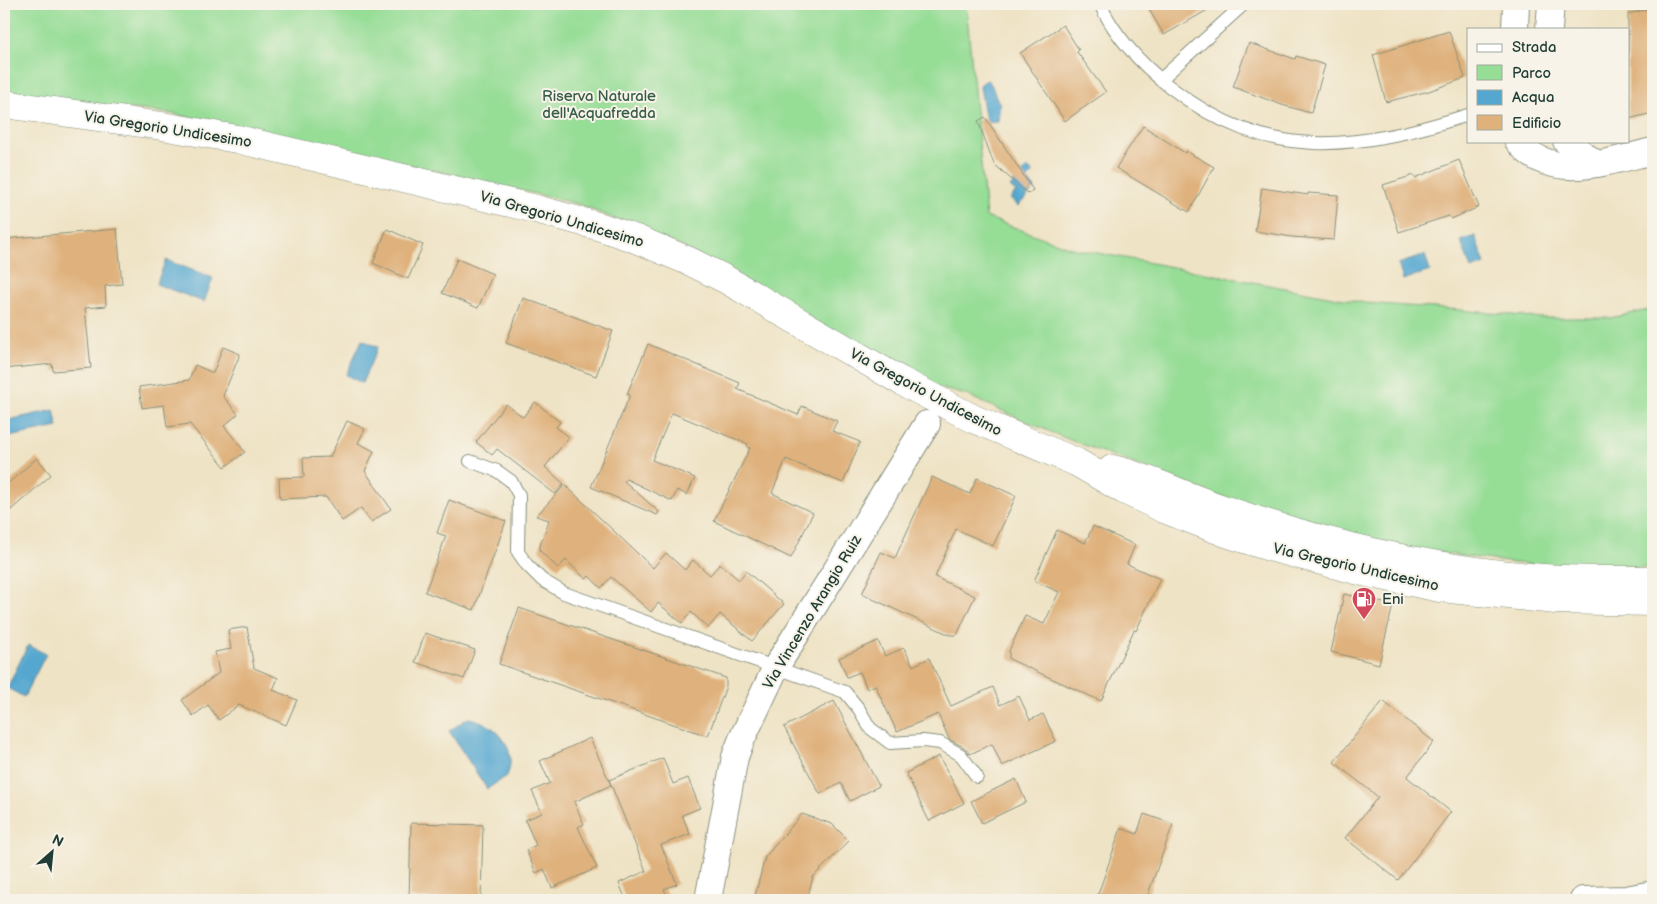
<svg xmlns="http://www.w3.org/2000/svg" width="1657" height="904" font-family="'Balsamiq Sans',sans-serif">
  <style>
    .green { fill: #96dd96; stroke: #5a8d65 }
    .water { fill: #55a7d0; stroke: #3a7282 }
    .building { fill: #dfb17b }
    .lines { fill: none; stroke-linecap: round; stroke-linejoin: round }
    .lane-casing { stroke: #87907c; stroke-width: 14 }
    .street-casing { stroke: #87907c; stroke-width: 28 }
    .secondary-casing { stroke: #87907c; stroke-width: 29 }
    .lane { stroke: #fff; stroke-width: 12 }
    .street { stroke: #fff; stroke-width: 26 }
    .secondary { stroke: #fff; stroke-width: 28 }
    .labels { text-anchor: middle; stroke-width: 4; stroke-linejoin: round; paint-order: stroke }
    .park-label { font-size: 15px; fill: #375d48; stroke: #f7f3e8 }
    .street-label { font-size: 15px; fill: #1f3d34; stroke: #f7f3e8 }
    .poi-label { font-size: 15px; fill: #1f3d34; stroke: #f7f3e8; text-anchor: start }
  </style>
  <rect width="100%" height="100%" fill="#f7f3e8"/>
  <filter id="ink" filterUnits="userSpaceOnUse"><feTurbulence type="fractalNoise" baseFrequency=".02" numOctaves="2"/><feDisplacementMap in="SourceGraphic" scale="10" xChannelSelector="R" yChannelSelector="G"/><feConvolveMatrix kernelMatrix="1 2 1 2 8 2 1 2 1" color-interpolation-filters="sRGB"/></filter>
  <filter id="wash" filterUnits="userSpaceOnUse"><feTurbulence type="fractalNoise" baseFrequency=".0096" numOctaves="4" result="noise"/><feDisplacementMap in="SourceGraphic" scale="20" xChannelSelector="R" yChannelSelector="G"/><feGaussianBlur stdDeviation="1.12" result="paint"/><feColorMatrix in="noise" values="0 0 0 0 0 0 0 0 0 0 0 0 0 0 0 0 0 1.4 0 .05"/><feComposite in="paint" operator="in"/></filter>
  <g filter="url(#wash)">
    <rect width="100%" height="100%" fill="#efe3c5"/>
    <path class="green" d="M 4,4 L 966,4 L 986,217 L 1071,248 L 1365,303 L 1461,310 L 1542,318 L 1610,318 L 1653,309 L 1653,567 L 1599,569 L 1514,563 L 1405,548 L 1313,527 L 1216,495 L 1060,436 L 966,395 L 931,386 L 683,247 L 578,204 L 306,140 L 246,128 L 168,113 L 4,94 Z"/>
    <g class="water">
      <path d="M 987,80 C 995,85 993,97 1000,103 L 998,121 L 988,122 L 986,120 L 980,87 L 981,84 Z"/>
      <path d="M 1027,168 L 1033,173 L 1027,180 L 1035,188 L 1018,206 L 1010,199 L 1016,192 L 1010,187 Z"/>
      <path d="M 1475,236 L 1485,264 L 1471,269 L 1461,241 Z"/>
      <path d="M 1425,255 L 1430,271 L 1403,280 L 1398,264 Z"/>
      <path d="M 166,260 L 213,278 L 204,302 L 156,284 Z"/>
      <path d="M 362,340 L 378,347 L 362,383 L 346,375 Z"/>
      <path d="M 54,410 L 58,427 L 4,438 L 4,421 Z"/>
      <path d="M 28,645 L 46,654 L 24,697 L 7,688 Z"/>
      <path d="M 468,718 C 496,722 519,748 507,776 L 487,789 L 449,731 Z"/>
    </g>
    <g id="blocks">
      <g class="building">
        <path d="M 1146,4 L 1218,4 L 1164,35 Z"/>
        <path d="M 1653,8 L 1653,113 L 1628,119 L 1628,14 Z"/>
        <path d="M 1063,25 L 1079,50 L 1077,52 L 1106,92 L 1065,121 L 1020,53 Z"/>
        <path d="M 1449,31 L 1465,78 L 1429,91 L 1386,102 L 1373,55 Z"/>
        <path d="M 1249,43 L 1295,59 L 1296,56 L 1325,65 L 1311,113 L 1282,105 L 1233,87 Z"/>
        <path d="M 985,117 L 1033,190 L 1028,194 L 994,164 L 978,121 Z"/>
        <path d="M 1143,126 L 1185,153 L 1186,151 L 1214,167 L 1189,212 L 1116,168 Z"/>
        <path d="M 1459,160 L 1479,207 L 1451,219 L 1449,216 L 1399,232 L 1383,185 L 1414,175 L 1415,178 Z"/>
        <path d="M 1262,188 L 1308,195 L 1308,193 L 1338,195 L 1334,240 L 1292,237 L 1255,231 Z"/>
        <path d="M 117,229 L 122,284 L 105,286 L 106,306 L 85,308 L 91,368 L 53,371 L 52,364 L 4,369 L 4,239 Z"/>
        <path d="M 387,229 L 423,245 L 408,279 L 373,263 Z"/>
        <path d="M 457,259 L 493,274 L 478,308 L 442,293 Z"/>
        <path d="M 523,298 L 613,331 L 596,376 L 506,343 Z"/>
        <path d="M 648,344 L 740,383 L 737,389 L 798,415 L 802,406 L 837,421 L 832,431 L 860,442 L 843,483 L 786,459 L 772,493 L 813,513 L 791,558 L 714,521 L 750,448 L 747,447 L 748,444 L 672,413 L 652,460 L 695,478 L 687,495 L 677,490 L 672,501 L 626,479 L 624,481 L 659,512 L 657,515 L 591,487 L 630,395 L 627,394 Z"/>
        <path d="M 223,347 L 240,354 L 223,396 L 238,414 L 224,426 L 245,452 L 225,467 L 190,424 L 167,427 L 164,405 L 142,408 L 139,387 L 189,380 L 195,365 L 213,373 Z"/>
        <path d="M 535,402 L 560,422 L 556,427 L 569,437 L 545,467 L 564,484 L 555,494 L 497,449 L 492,455 L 476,442 L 506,404 L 523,417 Z"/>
        <path d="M 347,421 L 365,429 L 358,443 L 374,451 L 365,471 L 391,509 L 371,522 L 361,508 L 342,521 L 326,497 L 280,499 L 279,478 L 304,477 L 303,458 L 330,457 Z"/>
        <path d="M 37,458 L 51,475 L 4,516 L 4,487 Z"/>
        <path d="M 932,477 L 970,494 L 977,478 L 1016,496 L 993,546 L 956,529 L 935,577 L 975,596 L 957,635 L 950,635 L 862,594 L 881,552 L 895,558 Z"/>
        <path d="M 565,485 L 653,568 L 666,553 L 685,570 L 693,560 L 710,575 L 720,564 L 739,580 L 746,571 L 784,604 L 752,641 L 720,614 L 708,628 L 691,612 L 682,623 L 658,603 L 651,612 L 611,577 L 601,588 L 589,576 L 586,579 L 566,560 L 558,568 L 539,550 L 542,539 L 545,536 L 544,535 L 549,520 L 536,516 Z"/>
        <path d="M 449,500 L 506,521 L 474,610 L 425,592 L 446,536 L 437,533 Z"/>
        <path d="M 1093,526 L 1135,545 L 1127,564 L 1160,579 L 1136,631 L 1134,630 L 1101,701 L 1009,659 L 1009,651 L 1025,616 L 1044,624 L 1059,592 L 1034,581 L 1057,530 L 1085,543 Z"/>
        <path d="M 1344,594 L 1393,605 L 1379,664 L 1331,652 Z"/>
        <path d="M 519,608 L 726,678 L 726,686 L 708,736 L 499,664 Z"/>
        <path d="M 247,627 L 254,668 L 278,678 L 273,690 L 297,700 L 286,725 L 239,705 L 219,720 L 208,705 L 193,716 L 182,700 L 219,673 L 215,652 L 231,649 L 228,630 Z"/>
        <path d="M 425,633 L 475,650 L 464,679 L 415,662 Z"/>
        <path d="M 878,641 L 885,656 L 904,648 L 913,666 L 929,658 L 951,706 L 993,687 L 1000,705 L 1019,696 L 1030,720 L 1043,714 L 1056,741 L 1002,766 L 992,744 L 970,754 L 965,748 L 949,739 L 938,714 L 897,732 L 875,685 L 867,689 L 860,672 L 847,677 L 839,658 Z"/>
        <path d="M 834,701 L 879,786 L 850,801 L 841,783 L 820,794 L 784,727 Z"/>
        <path d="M 1383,701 L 1434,742 L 1407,777 L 1451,812 L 1398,880 L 1345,838 L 1378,797 L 1334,762 Z"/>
        <path d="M 590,738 L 611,785 L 574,802 L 584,824 L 578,827 L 597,868 L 552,888 L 544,869 L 536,873 L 526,850 L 536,845 L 525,820 L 542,813 L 532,791 L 550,783 L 540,761 Z"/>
        <path d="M 939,756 L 964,803 L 929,821 L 906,773 Z"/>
        <path d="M 663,758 L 673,784 L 688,778 L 700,808 L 682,815 L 690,834 L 661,845 L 677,884 L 664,889 L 669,900 L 626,900 L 619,883 L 646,871 L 609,780 Z"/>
        <path d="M 1016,779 L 1026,802 L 982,823 L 971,801 Z"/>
        <path d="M 802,814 L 832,824 L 849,841 L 813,877 L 807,900 L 754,900 L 765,857 Z"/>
        <path d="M 1144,814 L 1173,824 L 1146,900 L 1096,900 L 1121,828 L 1137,834 Z"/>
        <path d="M 411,823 L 483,825 L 481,900 L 409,898 Z"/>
      </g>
    </g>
  </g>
  <g filter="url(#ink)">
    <use href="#blocks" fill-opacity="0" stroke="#87907c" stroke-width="1"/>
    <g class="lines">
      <defs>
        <g id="lane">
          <path d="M 1100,4 C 1115,36 1142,65 1170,87 C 1269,164 1356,150 1468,115"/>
          <path d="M 1160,80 L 1244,4"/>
          <path d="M 470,461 L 497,471 L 511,481 L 519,495 L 518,552 L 527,565 L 542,580 L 564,593 L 845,692 L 859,709 L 870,728 L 890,743 L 923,741 L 940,743 L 961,755 L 977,777"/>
        </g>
        <g id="street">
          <path d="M 1515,29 L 1516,4"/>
          <path d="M 1549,29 L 1551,4"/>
          <path d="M 1518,141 C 1550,184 1610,161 1653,151"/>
          <path d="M 1566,141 L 1596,164"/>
          <path d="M 708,900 L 735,757 L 741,741 L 776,667 L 927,424"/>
          <path d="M 1583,900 L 1626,899 L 1653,894"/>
        </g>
        <g id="secondary">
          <path d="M 4,104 L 162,126 L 237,139 L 536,209 L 601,227 L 636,239 L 691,262 L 725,279 L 901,381 L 974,419 L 1076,462 L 1124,490 L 1164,509 L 1226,533 L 1266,546 L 1363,572 L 1440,588 L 1556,600 L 1653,602"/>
          <path d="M 1112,469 C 1143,476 1172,490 1201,501 C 1222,509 1244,516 1266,523 C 1339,546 1414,563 1491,573 C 1544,580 1599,580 1653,580"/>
        </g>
      </defs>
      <use href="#lane" class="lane-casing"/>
      <use href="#street" class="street-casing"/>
      <use href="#secondary" class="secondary-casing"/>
      <use href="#lane" class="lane"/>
      <use href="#street" class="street"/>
      <use href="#secondary" class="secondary"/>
    </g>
  </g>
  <defs>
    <symbol id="fuel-pin" viewBox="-11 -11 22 30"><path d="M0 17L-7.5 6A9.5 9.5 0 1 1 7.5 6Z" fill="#d1495b" stroke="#f7f3e8"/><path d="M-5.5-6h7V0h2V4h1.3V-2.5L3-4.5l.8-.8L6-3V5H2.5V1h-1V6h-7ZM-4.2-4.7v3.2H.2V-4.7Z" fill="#fff"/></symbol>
  </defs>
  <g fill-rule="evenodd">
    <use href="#fuel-pin" x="1350" y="585" width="28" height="38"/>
  </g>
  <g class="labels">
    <g class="park-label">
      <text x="599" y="101">Riserva Naturale<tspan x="599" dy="17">dell'Acquafredda</tspan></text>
    </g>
    <g class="street-label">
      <text transform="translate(168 129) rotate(9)" y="5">Via Gregorio Undicesimo</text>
      <text transform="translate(562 219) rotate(16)" y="5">Via Gregorio Undicesimo</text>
      <text transform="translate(926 392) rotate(28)" y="5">Via Gregorio Undicesimo</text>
      <text transform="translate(1356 567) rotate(13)" y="5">Via Gregorio Undicesimo</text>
      <text transform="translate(812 612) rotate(-59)" y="5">Via Vincenzo Arangio Ruiz</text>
    </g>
    <g class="poi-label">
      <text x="1382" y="604">Eni</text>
    </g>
  </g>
  <rect width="1657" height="904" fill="none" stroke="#f7f3e8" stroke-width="20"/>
  <rect x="1467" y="28" width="162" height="115" fill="#f7f3e8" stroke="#a1aaa0"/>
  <rect x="1477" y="44" width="25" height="8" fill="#ffffff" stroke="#a1aaa0"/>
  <text x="1512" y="52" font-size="15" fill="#1f3d34">Strada</text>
  <rect x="1477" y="65" width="25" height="15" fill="#96dd96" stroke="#a1aaa0"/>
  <text x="1512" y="78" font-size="15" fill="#1f3d34">Parco</text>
  <rect x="1477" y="90" width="25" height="15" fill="#55a7d0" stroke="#a1aaa0"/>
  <text x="1512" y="102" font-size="15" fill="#1f3d34">Acqua</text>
  <rect x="1477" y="115" width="25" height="15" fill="#dfb17b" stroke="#a1aaa0"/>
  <text x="1512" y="128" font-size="15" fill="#1f3d34">Edificio</text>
  <g transform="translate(52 852) rotate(27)" stroke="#f7f3e8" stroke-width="4" paint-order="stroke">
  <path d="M0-4L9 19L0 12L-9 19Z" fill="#1f3d34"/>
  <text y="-8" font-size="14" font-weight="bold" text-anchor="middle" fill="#1f3d34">N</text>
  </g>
</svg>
